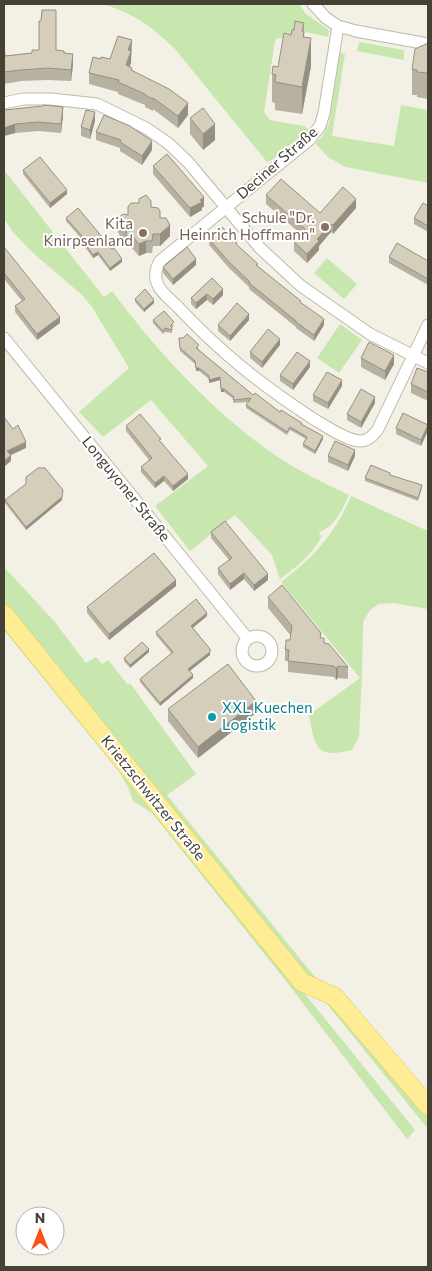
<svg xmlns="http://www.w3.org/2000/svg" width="432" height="1271" font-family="Commissioner,sans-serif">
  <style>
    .green { fill: #c7e7af }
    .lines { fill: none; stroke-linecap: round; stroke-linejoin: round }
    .minor-casing { stroke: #bebaa9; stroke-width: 13 }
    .primary-casing { stroke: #e3cd64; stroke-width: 19 }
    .minor { stroke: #fff; stroke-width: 11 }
    .primary { stroke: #feed94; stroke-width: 18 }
    .wall { fill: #b7b1a1 }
    .shaded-wall { fill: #959083 }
    .building { fill: #d5cebb; stroke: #959083 }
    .education-dot { fill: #8d6e63; stroke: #fff; stroke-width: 2 }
    .culture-dot { fill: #0f9aa8; stroke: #fff; stroke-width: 2 }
    .labels { text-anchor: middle; stroke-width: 4; stroke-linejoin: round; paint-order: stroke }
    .street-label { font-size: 15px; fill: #464135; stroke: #fff }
    .education-label { font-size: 15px; fill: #785e54; stroke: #fff; text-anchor: end }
    .culture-label { font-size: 15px; fill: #0d838f; stroke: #fff; text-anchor: start }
  </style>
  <rect width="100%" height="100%" fill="#f3f1e6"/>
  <g class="green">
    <path d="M 103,4 L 299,4 L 306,14 L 329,30 L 328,37 L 305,32 L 303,42 L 283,38 L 277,38 L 275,41 L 264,112 L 270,120 L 304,126 L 309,130 L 272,160 L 267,162 L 175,49 C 150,25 136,15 103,4 Z"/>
    <path d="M 359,42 L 404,50 L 404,60 L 357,51 Z"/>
    <path d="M 340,53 L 345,54 L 332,136 L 394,146 L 401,105 L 428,110 L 428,183 L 346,167 L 328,157 L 315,143 L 322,137 L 329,123 Z"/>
    <path d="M 4,170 L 104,297 L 112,291 C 154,347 201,399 257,442 C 285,464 317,480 349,495 C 342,510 335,527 319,532 L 320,536 L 323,534 C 313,554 298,566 280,579 L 272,555 L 235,515 L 190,551 L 155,506 L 208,466 L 151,400 L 103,437 L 79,412 L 129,368 L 92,307 L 82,295 L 32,252 L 12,231 L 4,219 Z"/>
    <path d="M 327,258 L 357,284 L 344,299 L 314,273 Z"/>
    <path d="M 340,324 L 362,340 L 339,373 L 317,358 Z"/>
    <path d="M 351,496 L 428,531 L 428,609 L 393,603 L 379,604 L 370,610 L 363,622 L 362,677 L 359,736 L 352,750 C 315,759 315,747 309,715 L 360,678 L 281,582 C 314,557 335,534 351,496 Z"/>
    <path d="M 4,567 L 54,621 L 86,663 L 96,657 L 102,664 L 108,660 L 128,685 L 130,683 L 196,774 L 167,795 L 428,1116 L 428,1129 L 4,604 Z"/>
    <path d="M 4,622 L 415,1130 L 407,1139 L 282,976 L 152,813 L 133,801 L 128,787 L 120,773 L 4,630 Z"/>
  </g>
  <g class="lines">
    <defs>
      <g id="minor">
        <path d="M 313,4 L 326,18 L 338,26 L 356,31 L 428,44"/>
        <path d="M 338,26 L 324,113 L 320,126 L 309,140 L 160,261 C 156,268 154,275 157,283 C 160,292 170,299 177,306 C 220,352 260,384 312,418 C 324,425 347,441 360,441 C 369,441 374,435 378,429 L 428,325"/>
        <path d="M 4,103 L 23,99 L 51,99 L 97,104 L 146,128 L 168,143 L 188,162 L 260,248 L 301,286 L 370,334 L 428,363"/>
        <path d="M 4,338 L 248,639"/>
        <circle cx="257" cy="651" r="15"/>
      </g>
      <path id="primary" d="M 4,614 L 302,982 L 335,997 L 428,1106"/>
    </defs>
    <use href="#minor" class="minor-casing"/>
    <use href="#primary" class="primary-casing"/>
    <use href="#minor" class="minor"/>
    <use href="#primary" class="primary"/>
  </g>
  <g class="wall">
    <path d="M 304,23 L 304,37 L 311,66 L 302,114 L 275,110 L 275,103 L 272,102 L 272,74 L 278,67 L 291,35 L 294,30 Z"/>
    <path d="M 428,43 L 428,99 L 417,97 L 417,95 L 412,95 L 412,69 Z"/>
    <path d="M 56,50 L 64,53 L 73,65 L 71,81 L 48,80 L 21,81 L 4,84 L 4,53 L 5,56 Z"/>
    <path d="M 132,52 L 131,54 L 131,63 L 129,66 L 132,70 L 188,115 L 178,128 L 153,109 L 153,111 L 145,107 L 145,105 L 118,94 L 118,92 L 89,84 L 89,73 L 101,59 L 110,59 Z"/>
    <path d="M 4,110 L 63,116 L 61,133 L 38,131 L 15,133 L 4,136 Z"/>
    <path d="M 190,118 L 215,140 L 203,150 L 190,134 Z"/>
    <path d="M 95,121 L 90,139 L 81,136 L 81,127 Z"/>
    <path d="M 96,132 L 152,150 L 142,165 L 120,151 L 120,148 L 96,140 Z"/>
    <path d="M 153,166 L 204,206 L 202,208 L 202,210 L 190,217 L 153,174 Z"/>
    <path d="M 23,170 L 67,194 L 50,208 L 23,174 Z"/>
    <path d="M 266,195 L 320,213 L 356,208 L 333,234 L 331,232 L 319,246 L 319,250 L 307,263 L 294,251 L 294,242 L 301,234 L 266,204 Z"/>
    <path d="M 428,206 L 428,232 L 414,224 L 414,218 Z"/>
    <path d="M 151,207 L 160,218 L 170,236 L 160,246 L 153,246 L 152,253 L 146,253 L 139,256 L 132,248 L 126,247 L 126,239 L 121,238 L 117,230 L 117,219 Z"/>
    <path d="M 66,218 L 122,262 L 110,271 L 98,255 L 93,258 L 80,240 L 80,237 L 66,221 Z"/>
    <path d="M 209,239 L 237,245 L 258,266 L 301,303 L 324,325 L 314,341 L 296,328 L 296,327 L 249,289 L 249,287 L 229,268 L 209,245 Z"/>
    <path d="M 4,247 L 60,323 L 37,340 L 15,312 L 15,306 L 22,301 L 4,279 Z"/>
    <path d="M 389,257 L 428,261 L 428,285 L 389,263 Z"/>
    <path d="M 196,265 L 173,285 L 163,273 L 163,267 Z"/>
    <path d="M 212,278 L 223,295 L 213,305 L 207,300 L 196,309 L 191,304 L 191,298 Z"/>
    <path d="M 135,299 L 154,303 L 144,312 L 135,302 Z"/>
    <path d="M 153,320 L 174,325 L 172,328 L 172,333 L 165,332 L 163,334 L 153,323 Z"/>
    <path d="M 249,320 L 230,341 L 218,331 L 218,325 Z"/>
    <path d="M 179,338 L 199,348 L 198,349 L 253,395 L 302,425 L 323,439 L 315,454 L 303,447 L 303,444 L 306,439 L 290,430 L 287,435 L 246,408 L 246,405 L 249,402 L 233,403 L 234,399 L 224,392 L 221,392 L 220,380 L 209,383 L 209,379 L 199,371 L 196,371 L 195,364 L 180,351 Z"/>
    <path d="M 280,345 L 262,368 L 250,358 L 250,352 Z"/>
    <path d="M 361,358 L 394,364 L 385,380 L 361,367 Z"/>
    <path d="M 310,367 L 293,390 L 280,381 L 280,375 Z"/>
    <path d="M 428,372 L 428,401 L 411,393 L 411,384 Z"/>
    <path d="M 342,386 L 328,409 L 313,401 L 313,395 Z"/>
    <path d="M 375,403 L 361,428 L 347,420 L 347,414 Z"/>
    <path d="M 428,425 L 421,446 L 396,434 L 396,428 Z"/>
    <path d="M 126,426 L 161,442 L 188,479 L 173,491 L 164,481 L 155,488 L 141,472 L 141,467 L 149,460 L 126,431 Z"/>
    <path d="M 328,456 L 355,456 L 348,471 L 328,462 Z"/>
    <path d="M 390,475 L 422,488 L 418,501 L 365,481 L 365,478 Z"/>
    <path d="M 63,490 L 62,500 L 26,530 L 5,503 L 5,500 Z"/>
    <path d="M 211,532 L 268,580 L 254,591 L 244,579 L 230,590 L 218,574 L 218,568 L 229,560 L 211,538 Z"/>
    <path d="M 176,586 L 109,640 L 87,613 L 87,607 Z"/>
    <path d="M 268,597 L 321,638 L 324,643 L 348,667 L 348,679 L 338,678 L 336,680 L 334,677 L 288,672 L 288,661 L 285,661 L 285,649 L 290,640 L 291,636 L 268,608 Z"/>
    <path d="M 207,616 L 193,628 L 210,649 L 210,655 L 190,671 L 193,678 L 160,706 L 140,682 L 140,679 L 172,654 L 156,635 L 156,632 Z"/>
    <path d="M 149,652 L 130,668 L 124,661 L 124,658 Z"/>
    <path d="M 168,709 L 256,713 L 198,758 L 168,721 Z"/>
  </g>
  <g class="shaded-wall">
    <path d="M 311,38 L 311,66 L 302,114 L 302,87 Z"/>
    <path d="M 132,40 L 131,63 L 126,76 L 126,65 L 128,50 Z"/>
    <path d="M 73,54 L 73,65 L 71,81 L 71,70 Z"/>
    <path d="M 188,103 L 188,115 L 178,128 L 178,116 Z"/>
    <path d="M 63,107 L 63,116 L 61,133 L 61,124 Z"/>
    <path d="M 95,112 L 95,121 L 90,139 L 90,130 Z"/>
    <path d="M 15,124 L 15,133 L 4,136 L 4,128 Z"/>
    <path d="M 215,124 L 215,140 L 203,150 L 203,134 Z"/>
    <path d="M 152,141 L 152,150 L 142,165 L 142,156 Z"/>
    <path d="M 67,190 L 67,194 L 50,208 L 50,203 Z"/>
    <path d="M 204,197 L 204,206 L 202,208 L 202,210 L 190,217 L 190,208 Z"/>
    <path d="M 356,199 L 356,208 L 333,234 L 333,225 Z"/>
    <path d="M 331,224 L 331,232 L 319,246 L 319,250 L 307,263 L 307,254 L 317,239 Z"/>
    <path d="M 170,225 L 170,236 L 160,246 L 160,234 Z"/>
    <path d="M 146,241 L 146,253 L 139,256 L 139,244 Z"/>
    <path d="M 98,252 L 98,255 L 93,258 L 93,255 Z"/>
    <path d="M 122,259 L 122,262 L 110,271 L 110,268 Z"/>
    <path d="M 196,259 L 196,265 L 173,285 L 173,279 Z"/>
    <path d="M 223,289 L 223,295 L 213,305 L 213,299 Z"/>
    <path d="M 207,294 L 207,300 L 196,309 L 196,303 Z"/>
    <path d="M 154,300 L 154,303 L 144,312 L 144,309 Z"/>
    <path d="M 249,314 L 249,320 L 230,341 L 230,336 Z"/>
    <path d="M 60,317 L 60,323 L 37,340 L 37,334 Z"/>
    <path d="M 324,319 L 324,325 L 314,341 L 314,335 Z"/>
    <path d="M 280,339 L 280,345 L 262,368 L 262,362 Z"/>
    <path d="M 394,355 L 394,364 L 385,380 L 385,371 Z"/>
    <path d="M 310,361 L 310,367 L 293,390 L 293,384 Z"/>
    <rect x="196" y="368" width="3" height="3"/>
    <path d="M 220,377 L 220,380 L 209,383 L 209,380 Z"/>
    <path d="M 342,380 L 342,386 L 328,409 L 328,403 Z"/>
    <rect x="221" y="389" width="3" height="3"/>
    <path d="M 375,397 L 375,403 L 361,428 L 361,422 Z"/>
    <path d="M 428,425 L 428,431 L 421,446 L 421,440 Z"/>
    <path d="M 323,436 L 323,439 L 315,454 L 315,451 Z"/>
    <path d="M 26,442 L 26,448 L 7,457 L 7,451 Z"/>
    <path d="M 355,450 L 355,456 L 348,471 L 348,465 Z"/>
    <path d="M 11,455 L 11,461 L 4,467 L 4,461 Z"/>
    <path d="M 188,474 L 188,479 L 173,491 L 173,486 Z"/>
    <path d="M 164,476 L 164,481 L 155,488 L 155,483 Z"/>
    <path d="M 62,497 L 62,500 L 26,530 L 26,527 Z"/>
    <path d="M 244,573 L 244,579 L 230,590 L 230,584 Z"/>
    <path d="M 268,574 L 268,580 L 254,591 L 254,585 Z"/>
    <path d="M 176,580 L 176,586 L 109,640 L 109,634 Z"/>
    <path d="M 207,613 L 207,616 L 191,629 L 191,626 Z"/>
    <path d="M 149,649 L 149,652 L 130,668 L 130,665 Z"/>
    <path d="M 210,652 L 210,655 L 188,672 L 188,669 Z"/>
    <path d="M 338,666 L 338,678 L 336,680 L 336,669 Z"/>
    <path d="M 193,675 L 193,678 L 160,706 L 160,703 Z"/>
    <path d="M 256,701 L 256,713 L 198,758 L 198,747 Z"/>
  </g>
  <g class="building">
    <path d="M 42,10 L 56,10 L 56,50 L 64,51 L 64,53 L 73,54 L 71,70 L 48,68 L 21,70 L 4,72 L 4,53 L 5,53 L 5,56 L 32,53 L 32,50 L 39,50 L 39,21 L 41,21 Z"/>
    <path d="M 295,21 L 304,23 L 302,31 L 304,32 L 303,37 L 311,38 L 302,87 L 275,82 L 276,75 L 272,74 L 273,66 L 278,67 L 284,33 L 291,35 L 292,30 L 294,30 Z"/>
    <path d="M 118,36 L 132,40 L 128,50 L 131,51 L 126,65 L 132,68 L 131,70 L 169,89 L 188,103 L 178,116 L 153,98 L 153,99 L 145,95 L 145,94 L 118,82 L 119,80 L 89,73 L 93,57 L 101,59 L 101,57 L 110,59 Z"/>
    <path d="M 428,43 L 428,73 L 417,72 L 417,70 L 412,69 L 415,49 Z"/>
    <path d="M 43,105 L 63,107 L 61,124 L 38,122 L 15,124 L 4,128 L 4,110 L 43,106 Z"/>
    <path d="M 203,108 L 215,124 L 203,134 L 190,118 Z"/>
    <path d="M 86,110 L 95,112 L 90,130 L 81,127 Z"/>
    <path d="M 104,115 L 130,126 L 152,141 L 142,156 L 120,142 L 121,140 L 96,132 Z"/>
    <path d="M 167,154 L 204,197 L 200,200 L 202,202 L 190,208 L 153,166 Z"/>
    <path d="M 40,157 L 67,190 L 50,203 L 23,170 Z"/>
    <path d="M 281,179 L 320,213 L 343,187 L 356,199 L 333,225 L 331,224 L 317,239 L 319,241 L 307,254 L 294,242 L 305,229 L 266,195 Z"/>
    <path d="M 146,195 L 151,201 L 151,207 L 158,208 L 160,211 L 160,218 L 166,218 L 170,225 L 160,234 L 153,234 L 152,241 L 146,241 L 139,244 L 132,236 L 126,236 L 127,228 L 121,227 L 117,219 L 123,214 L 128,215 L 128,207 L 131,203 L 139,203 L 139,199 Z"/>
    <path d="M 423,203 L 428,206 L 428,226 L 414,218 Z"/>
    <path d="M 78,208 L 112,249 L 114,248 L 122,259 L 110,268 L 98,252 L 93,255 L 80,237 L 82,236 L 66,218 Z"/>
    <path d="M 222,227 L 237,242 L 236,244 L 258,264 L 256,265 L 301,301 L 300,302 L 324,319 L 314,335 L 296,322 L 296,321 L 249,283 L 250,282 L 229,262 L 209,239 Z"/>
    <path d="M 397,243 L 428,261 L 428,279 L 389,257 Z"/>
    <path d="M 4,247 L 60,317 L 37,334 L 15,306 L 25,299 L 4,273 Z"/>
    <path d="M 187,247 L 196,259 L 173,279 L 163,267 Z"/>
    <path d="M 212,278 L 223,289 L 213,299 L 207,294 L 196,303 L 191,298 Z"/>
    <path d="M 145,289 L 154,300 L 144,309 L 135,299 Z"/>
    <path d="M 237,303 L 249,314 L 230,336 L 218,325 Z"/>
    <path d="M 164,311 L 174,322 L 171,325 L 172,330 L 165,328 L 163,331 L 153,320 Z"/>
    <path d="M 268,329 L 280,339 L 262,362 L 250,352 Z"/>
    <path d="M 187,334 L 199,345 L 196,348 L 253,395 L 255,393 L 280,412 L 281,410 L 302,423 L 301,424 L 323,436 L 315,451 L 303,444 L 307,437 L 290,427 L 287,432 L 246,405 L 251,398 L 233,400 L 234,397 L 224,389 L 221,389 L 220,377 L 209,380 L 209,376 L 199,368 L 196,368 L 195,361 L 180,348 L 179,338 L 183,338 Z"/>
    <path d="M 369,342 L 394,355 L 385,371 L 361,358 Z"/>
    <path d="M 297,352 L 310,361 L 293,384 L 280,375 Z"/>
    <path d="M 417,368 L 428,372 L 428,392 L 411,384 Z"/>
    <path d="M 327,372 L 342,380 L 328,403 L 313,395 Z"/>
    <path d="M 361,389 L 375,397 L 361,422 L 347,414 Z"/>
    <path d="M 403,413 L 428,425 L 421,440 L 396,428 Z"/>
    <path d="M 140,414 L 161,439 L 159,440 L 188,474 L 173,486 L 164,476 L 155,483 L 141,467 L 152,458 L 126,426 Z"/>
    <path d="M 4,417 L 13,429 L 18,425 L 26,442 L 7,451 L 11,455 L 4,461 Z"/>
    <path d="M 335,441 L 355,450 L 348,465 L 328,456 Z"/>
    <path d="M 371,465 L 390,473 L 390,475 L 422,485 L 418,498 L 365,478 Z"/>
    <path d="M 38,468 L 45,468 L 63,490 L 62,497 L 26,527 L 5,500 L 26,484 L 26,477 Z"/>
    <path d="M 225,521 L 268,574 L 254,585 L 244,573 L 230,584 L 218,568 L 232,558 L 211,532 Z"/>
    <path d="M 154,553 L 176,580 L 109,634 L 87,607 Z"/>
    <path d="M 282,585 L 321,633 L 320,638 L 324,638 L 324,643 L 329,644 L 348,667 L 338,666 L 336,669 L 334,666 L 288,661 L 289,650 L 285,649 L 286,644 L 286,640 L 290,640 L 292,626 L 268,597 Z"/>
    <path d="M 196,599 L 207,613 L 191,626 L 210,649 L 210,652 L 188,669 L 193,675 L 160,703 L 140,679 L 173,652 L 156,632 Z"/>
    <path d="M 142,642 L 149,649 L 130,665 L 124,658 Z"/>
    <path d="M 228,664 L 256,701 L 198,747 L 168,709 Z"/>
  </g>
  <g class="education-dot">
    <circle cx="325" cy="227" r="5"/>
    <circle cx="143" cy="233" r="5"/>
  </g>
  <circle class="culture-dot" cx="212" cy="717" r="5"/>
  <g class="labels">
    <g class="street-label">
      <text transform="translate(277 163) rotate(-41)" y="5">Deciner Straße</text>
      <text transform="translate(126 489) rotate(51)" y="5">Longuyoner Straße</text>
      <text transform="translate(153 798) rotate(51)" y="5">Krietzschwitzer Straße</text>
    </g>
    <g class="education-label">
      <text x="315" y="223">Schule "Dr.<tspan x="315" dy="17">Heinrich Hoffmann"</tspan></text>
      <text x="133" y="229">Kita<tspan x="133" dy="17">Knirpsenland</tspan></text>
    </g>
    <g class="culture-label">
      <text x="222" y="713">XXL Kuechen<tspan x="222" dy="17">Logistik</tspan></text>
    </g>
  </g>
  <rect width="432" height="1271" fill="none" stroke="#464135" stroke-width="10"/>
  <g transform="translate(40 1231)"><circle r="24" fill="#ffffff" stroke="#b5b3ae"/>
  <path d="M0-4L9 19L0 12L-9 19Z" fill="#f95517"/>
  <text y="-8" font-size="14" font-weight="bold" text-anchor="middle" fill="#464135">N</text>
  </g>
</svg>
